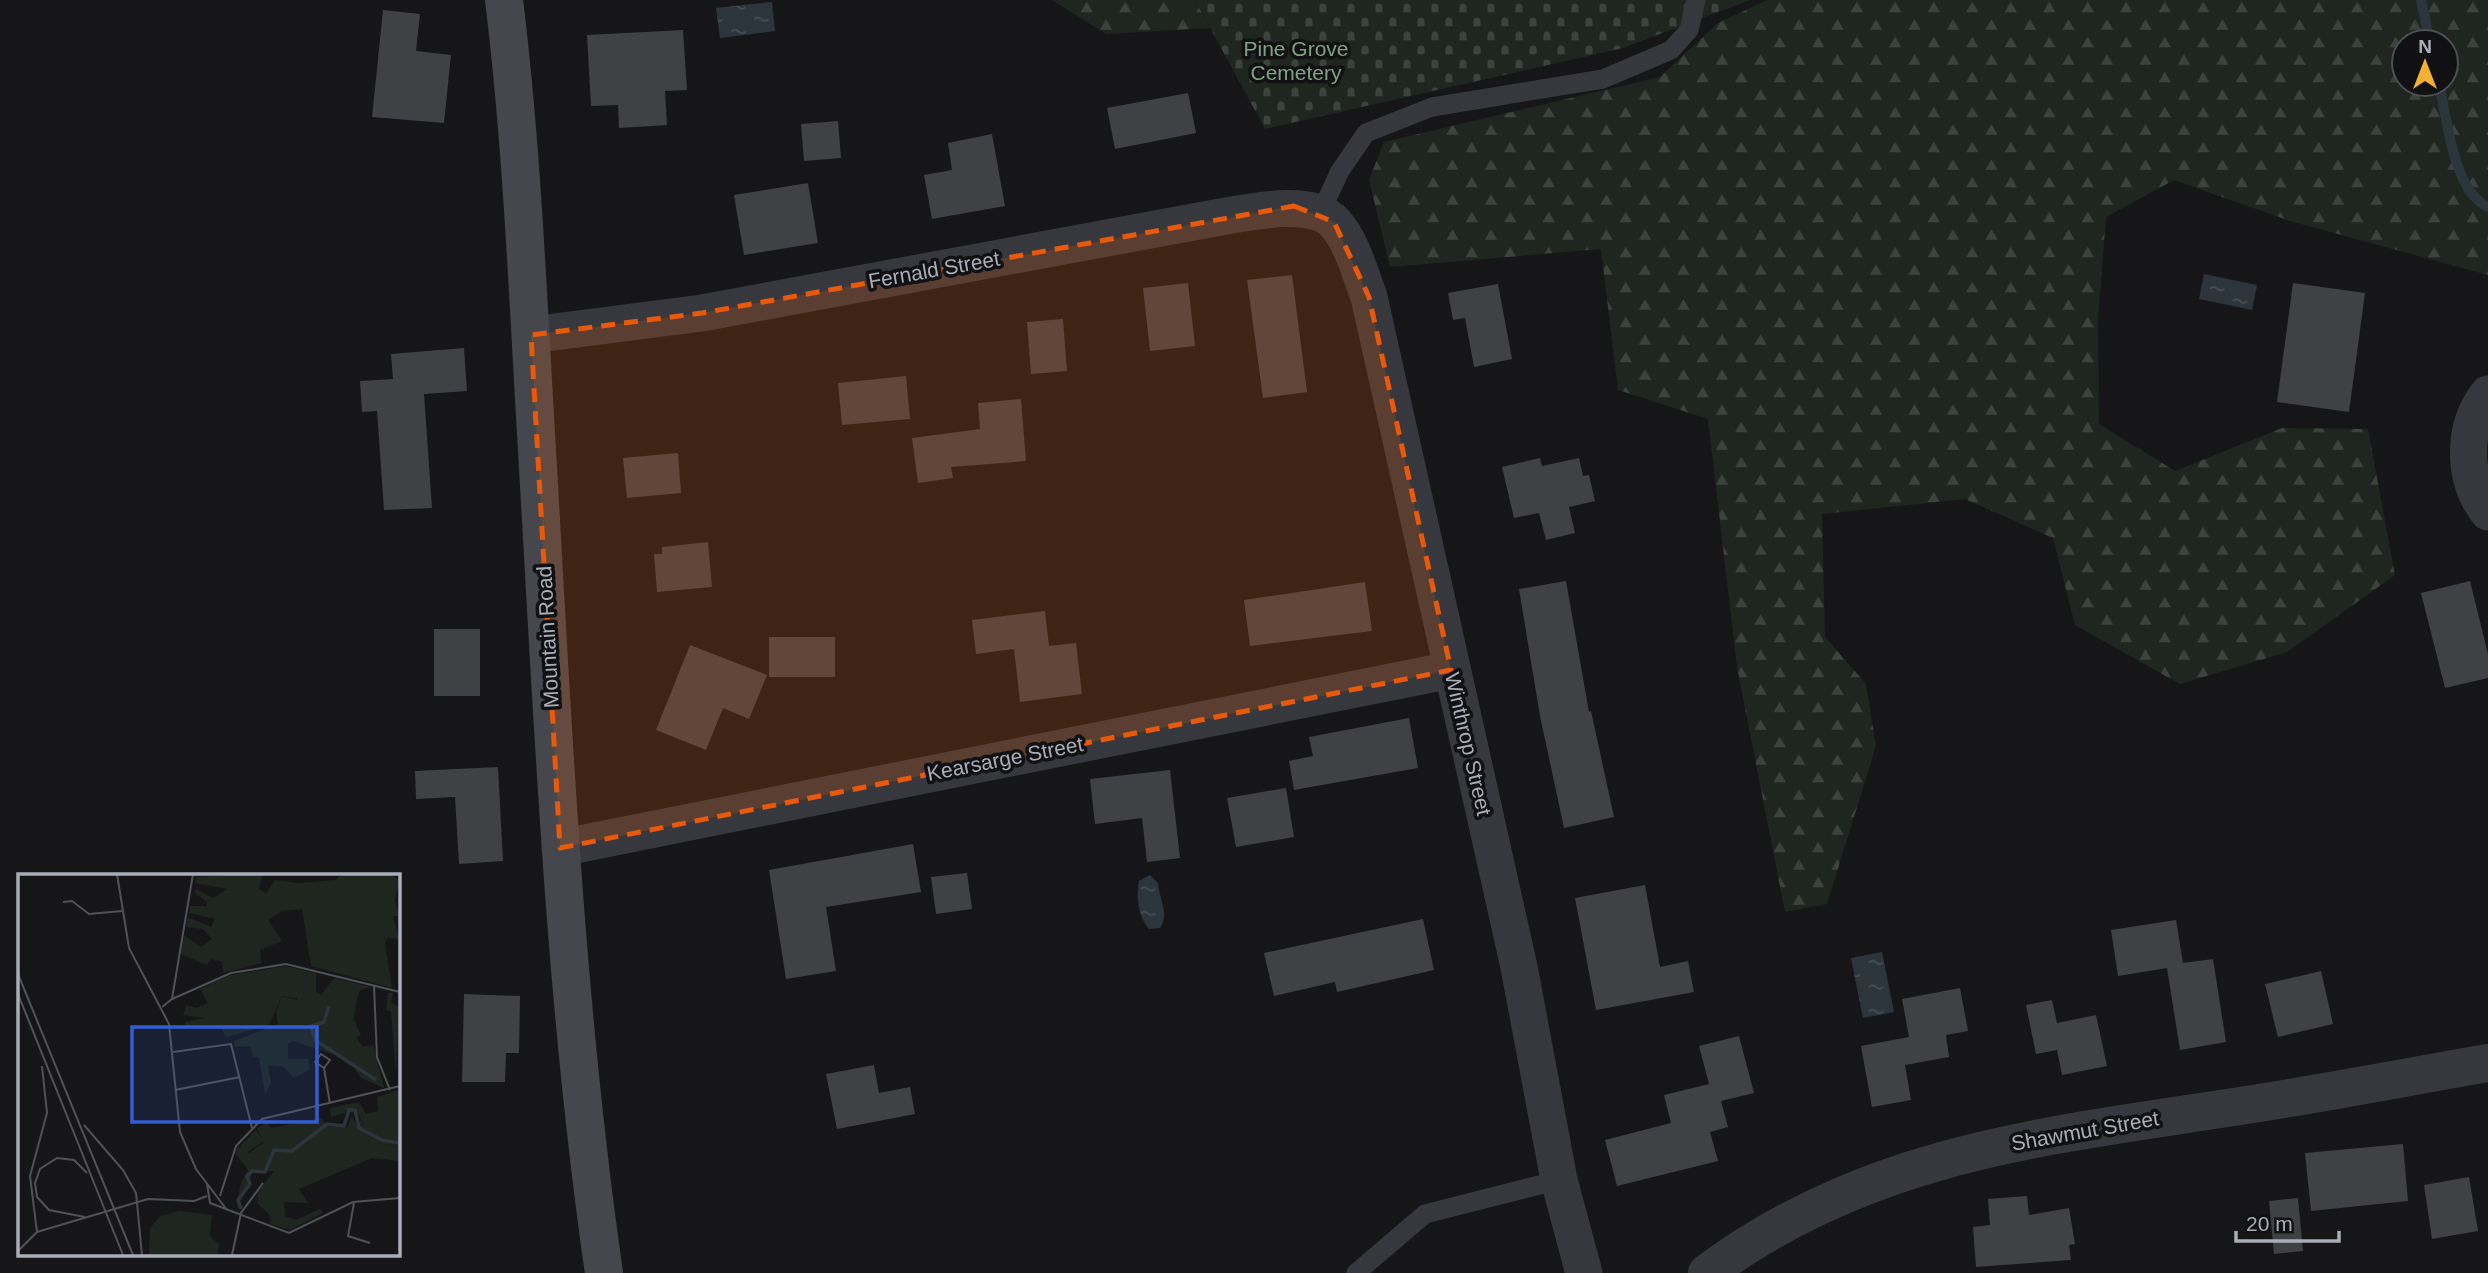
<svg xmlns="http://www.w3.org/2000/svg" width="2488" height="1273" font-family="Helvetica,sans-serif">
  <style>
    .forest { fill: url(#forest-firs); fill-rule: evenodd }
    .cemetery { fill: url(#cemetery-stones) }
    .water { fill: url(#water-ripples) }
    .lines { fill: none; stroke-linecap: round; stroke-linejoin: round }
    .stream { stroke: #2c353c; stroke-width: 10 }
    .building { fill: #404145 }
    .service { stroke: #37383d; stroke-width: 19 }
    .minor { stroke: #37383d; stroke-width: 37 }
    .tertiary { stroke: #37383d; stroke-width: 38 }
    .secondary { stroke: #45474d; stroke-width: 38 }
    .marked { fill: #e8590c; fill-opacity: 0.2; stroke: #e8590c; stroke-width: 5; stroke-dasharray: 14 9; stroke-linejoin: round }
    .labels { text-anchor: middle; stroke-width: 7; stroke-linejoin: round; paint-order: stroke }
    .park-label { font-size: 21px; fill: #7fa381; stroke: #111113 }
    .street-label { font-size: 21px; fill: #a8adb8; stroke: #111113 }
    .inset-river { fill: none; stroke: #2c353c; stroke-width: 3.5 }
    .inset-road { fill: none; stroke: #505258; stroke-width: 2 }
    .view { fill: #325cd3; fill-opacity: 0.15; stroke: #325cd3; stroke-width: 3.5 }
    .inset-edge { fill: none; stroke: #a8adb8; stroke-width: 3.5 }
  </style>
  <defs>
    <pattern id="forest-firs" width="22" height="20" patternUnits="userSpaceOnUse" patternTransform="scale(1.75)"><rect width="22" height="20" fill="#1e261f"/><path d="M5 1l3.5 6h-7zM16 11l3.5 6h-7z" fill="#3c433d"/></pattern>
    <pattern id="cemetery-stones" width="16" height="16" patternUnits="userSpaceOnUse" patternTransform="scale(1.75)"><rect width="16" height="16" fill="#1e261f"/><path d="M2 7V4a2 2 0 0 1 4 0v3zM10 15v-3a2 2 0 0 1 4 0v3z" fill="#3c433d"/></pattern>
    <pattern id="water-ripples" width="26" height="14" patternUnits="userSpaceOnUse" patternTransform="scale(1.75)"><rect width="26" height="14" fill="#2c353c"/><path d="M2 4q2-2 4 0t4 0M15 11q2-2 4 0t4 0" fill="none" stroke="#485056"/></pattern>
  </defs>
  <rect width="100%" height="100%" fill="#161618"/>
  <g class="forest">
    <path d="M 1052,0 L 1195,0 L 1210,28 L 1106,34 Z"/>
    <path d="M 1767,0 L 2488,0 L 2488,275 L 2290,221 L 2174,180 L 2106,217 L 2098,321 L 2099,424 L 2175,471 L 2282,428 L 2368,429 L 2395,575 L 2287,652 L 2180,684 L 2075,625 L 2053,538 L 1965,499 L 1822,514 L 1825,637 L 1866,684 L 1876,746 L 1827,904 L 1785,912 L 1737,667 L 1708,419 L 1618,390 L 1601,249 L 1390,267 L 1369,180 L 1384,142 L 1660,77 L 1718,23 ZM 2446,42 L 2446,84 L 2404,84 L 2404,42 Z"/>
  </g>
  <path class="cemetery" d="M 1195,0 L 1750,0 L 1623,48 L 1265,129 Z"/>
  <g class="water">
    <path d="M 772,2 L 775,31 L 720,38 L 716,8 Z"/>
    <path d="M 2204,274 L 2257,285 L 2252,310 L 2199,299 Z"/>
    <path d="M 1150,875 L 1158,883 C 1159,899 1170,914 1160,928 L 1149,929 C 1138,916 1136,897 1139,881 Z"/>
    <path d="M 1882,952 L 1894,1012 L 1863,1018 L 1851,958 Z"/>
  </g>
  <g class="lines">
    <g class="stream">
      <path d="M 2421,0 L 2430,42"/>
      <path d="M 2439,84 C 2447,118 2453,191 2488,207"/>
    </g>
  </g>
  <g class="building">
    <path d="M 383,10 L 420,14 L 416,51 L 451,55 L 444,123 L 372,117 Z"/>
    <path d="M 683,30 L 687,90 L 665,91 L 667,125 L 619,128 L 618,105 L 591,106 L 587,35 Z"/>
    <path d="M 1188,93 L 1196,133 L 1115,149 L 1107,108 Z"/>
    <path d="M 838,121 L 841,158 L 804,161 L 801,124 Z"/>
    <path d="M 992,134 L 1005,206 L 932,219 L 924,175 L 952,170 L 948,143 Z"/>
    <path d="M 808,183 L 818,243 L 744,255 L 734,195 Z"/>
    <path d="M 1292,275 L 1307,392 L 1263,398 L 1247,280 Z"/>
    <path d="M 1188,283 L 1195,346 L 1150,351 L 1143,288 Z"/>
    <path d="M 2293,283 L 2365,293 L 2349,412 L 2277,402 Z"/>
    <path d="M 1498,284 L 1512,359 L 1474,367 L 1465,318 L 1453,320 L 1448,293 Z"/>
    <path d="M 1063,319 L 1067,371 L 1031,374 L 1027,322 Z"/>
    <path d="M 464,348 L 467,391 L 424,394 L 432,508 L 384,510 L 377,411 L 362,412 L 360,381 L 393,379 L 391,354 Z"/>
    <path d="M 906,376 L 910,419 L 842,425 L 838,383 Z"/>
    <path d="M 1021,399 L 1026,461 L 951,467 L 953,478 L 918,483 L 912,438 L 980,429 L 978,403 Z"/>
    <path d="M 678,453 L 681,493 L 627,498 L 623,458 Z"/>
    <path d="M 1540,458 L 1542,466 L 1579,458 L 1583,476 L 1589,475 L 1595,501 L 1569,507 L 1575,533 L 1546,540 L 1539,513 L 1514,518 L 1502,467 Z"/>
    <path d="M 708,542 L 712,587 L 657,592 L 654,554 L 662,554 L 662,547 Z"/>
    <path d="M 1566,581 L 1589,712 L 1591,711 L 1614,817 L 1564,828 L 1540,716 L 1519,589 Z"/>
    <path d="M 2470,581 L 2488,654 L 2488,678 L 2445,688 L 2421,593 Z"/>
    <path d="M 1365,582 L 1372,631 L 1250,646 L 1244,600 Z"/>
    <path d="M 1045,611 L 1049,646 L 1076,643 L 1082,694 L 1020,702 L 1014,649 L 976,654 L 972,620 Z"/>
    <rect x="434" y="629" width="46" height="67"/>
    <rect x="769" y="637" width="66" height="40"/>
    <path d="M 690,645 L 767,675 L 749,719 L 723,708 L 706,750 L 656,730 Z"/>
    <path d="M 1409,718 L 1418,768 L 1294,790 L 1289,761 L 1313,756 L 1309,737 Z"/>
    <path d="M 498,767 L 503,861 L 459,864 L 455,797 L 416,799 L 415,771 Z"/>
    <path d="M 1170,770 L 1180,858 L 1147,862 L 1142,818 L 1095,824 L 1090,779 Z"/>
    <path d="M 1286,788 L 1294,837 L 1236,847 L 1227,798 Z"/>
    <path d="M 913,844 L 921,892 L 826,907 L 836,971 L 786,979 L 769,870 Z"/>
    <path d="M 967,873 L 972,909 L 936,914 L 931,877 Z"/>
    <path d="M 1645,885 L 1660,967 L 1688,961 L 1694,992 L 1596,1010 L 1575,898 Z"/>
    <path d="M 1423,919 L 1434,970 L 1337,992 L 1335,982 L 1274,996 L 1264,953 Z"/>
    <path d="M 2176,920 L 2183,963 L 2213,959 L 2226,1042 L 2180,1050 L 2167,968 L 2118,976 L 2111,930 Z"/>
    <path d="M 2321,971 L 2333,1024 L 2278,1037 L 2265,984 Z"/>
    <path d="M 1960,988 L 1968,1031 L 1946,1035 L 1949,1057 L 1905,1065 L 1911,1100 L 1872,1107 L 1861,1046 L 1909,1037 L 1902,999 Z"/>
    <path d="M 464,994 L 520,996 L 519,1053 L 506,1053 L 505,1082 L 462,1082 Z"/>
    <path d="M 2052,1000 L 2057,1023 L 2096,1015 L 2107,1066 L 2062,1075 L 2057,1050 L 2036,1054 L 2026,1005 Z"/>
    <path d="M 1739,1036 L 1754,1093 L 1721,1101 L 1728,1127 L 1710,1132 L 1718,1161 L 1617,1186 L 1605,1140 L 1671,1123 L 1664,1095 L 1709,1084 L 1699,1046 Z"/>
    <path d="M 874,1065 L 879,1093 L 910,1087 L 915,1114 L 837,1129 L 826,1074 Z"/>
    <path d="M 2403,1144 L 2408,1201 L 2311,1211 L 2305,1153 Z"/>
    <path d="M 2469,1177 L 2478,1231 L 2432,1239 L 2424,1185 Z"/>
    <path d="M 2027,1196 L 2029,1215 L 2069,1208 L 2075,1244 L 2069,1245 L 2071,1260 L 1976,1267 L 1973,1227 L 1990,1225 L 1988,1199 Z"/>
    <path d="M 2298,1198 L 2303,1251 L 2274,1254 L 2269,1201 Z"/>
  </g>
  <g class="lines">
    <g class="service">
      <path d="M 1319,216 L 1340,171 L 1366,133 L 1432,107 L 1603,79 L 1671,50 L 1689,30 L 1696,0"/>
      <path d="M 1356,1273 L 1425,1214 L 1559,1180"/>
    </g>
    <g class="minor">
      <path d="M 531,335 L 702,313 L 1215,218 C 1246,213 1311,197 1335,223 C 1352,242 1360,273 1369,297 L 1519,967 L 1559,1180 L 1584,1273"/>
      <path d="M 2488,394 C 2462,427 2462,478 2488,512"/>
      <path d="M 560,848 L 1451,670"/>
    </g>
    <path class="tertiary" d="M 1707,1273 C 1865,1155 2038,1137 2227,1108 C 2314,1095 2401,1078 2488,1063"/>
    <path class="secondary" d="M 504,0 C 521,138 527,277 535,416 C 552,702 563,989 604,1273"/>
  </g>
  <path class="marked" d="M 1294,206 L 1334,222 L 1369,297 L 1451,670 L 560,848 L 531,335 L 702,313 Z"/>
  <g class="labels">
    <g class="park-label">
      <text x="1296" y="56">Pine Grove<tspan x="1296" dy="24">Cemetery</tspan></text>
    </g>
    <g class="street-label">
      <text transform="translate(934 270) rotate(-10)" y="7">Fernald Street</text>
      <text transform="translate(548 637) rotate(-93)" y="7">Mountain Road</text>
      <text transform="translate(1468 744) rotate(77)" y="7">Winthrop Street</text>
      <text transform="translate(1005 759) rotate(-11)" y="7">Kearsarge Street</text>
      <text transform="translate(2085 1131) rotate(-10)" y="7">Shawmut Street</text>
    </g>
  </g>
  <g transform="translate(18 874)">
    <rect width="382" height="382" fill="#161618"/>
    <path d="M 221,0 L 245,0 L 241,15 L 248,19 L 257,6 L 280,9 L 318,6 L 323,0 L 373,0 L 381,7 L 377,26 L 381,42 L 375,42 L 381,65 L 369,64 L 367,69 L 374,114 L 293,92 L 284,35 L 264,37 L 250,46 L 264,67 L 242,76 L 243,89 L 205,99 L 204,88 L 194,85 L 188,91 L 163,80 L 166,61 L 183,73 L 194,65 L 185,55 L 168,53 L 170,43 L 193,53 L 197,45 L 171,39 L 172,32 L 189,32 L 189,28 L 176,18 L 178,15 L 195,24 L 209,15 L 177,9 L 178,3 ZM 288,97 L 298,99 L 298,118 L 303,121 L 316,104 L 353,113 L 342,116 L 338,129 L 336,146 L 343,161 L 338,164 L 345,172 L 355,171 L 366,214 L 343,204 L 335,192 L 317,181 L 275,167 L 270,170 L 270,185 L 290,185 L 292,196 L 276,204 L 266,193 L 250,191 L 253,209 L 247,221 L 241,184 L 234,182 L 233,172 L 217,173 L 216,167 L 260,150 L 258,138 L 264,122 L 279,126 ZM 370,119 L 375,119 L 373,128 L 381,133 L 378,200 L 373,138 L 368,136 ZM 190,129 L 204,155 L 167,152 L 167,148 L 186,144 L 165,141 L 168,131 L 179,134 ZM 381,216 L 381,261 L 347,252 L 338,236 L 313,243 L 312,234 L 341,228 L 348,240 L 360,237 L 359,223 ZM 334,242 L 341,256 L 364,270 L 381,273 L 381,287 L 354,284 L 281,315 L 290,329 L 266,328 L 267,342 L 278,346 L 302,335 L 305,339 L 272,356 L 253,350 L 251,340 L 239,329 L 240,318 L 256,297 L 235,297 L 219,337 L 222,311 L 230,296 L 217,279 L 220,272 L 231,279 L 246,268 L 239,254 L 249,248 L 253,254 L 303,244 L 309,252 L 329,254 ZM 161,337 L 194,341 L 192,362 L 201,370 L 200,381 L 131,381 L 132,354 L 142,342 Z" fill="#1e261f"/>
    <path d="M 343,246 L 347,252 L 368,253 L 381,261 L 381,273 L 364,270 L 341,256 L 337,251 Z" fill="#1e261f"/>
    <path d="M 268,92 L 288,97 L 291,126 L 264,122 L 251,151 L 208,163 L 182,115 L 212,101 ZM 238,256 L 246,267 L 228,279 L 222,272 Z" fill="#1e261f"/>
    <path class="inset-river" d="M 311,132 L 306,148 L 293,152 L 297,166 L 358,206M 223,335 L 220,326 L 232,310 L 229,302 L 234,297 L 247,298 L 256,276 L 274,277 L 309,250 L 326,252 L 331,236 L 337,236 L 341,254 L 364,266 L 382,269"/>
    <path class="inset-road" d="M 99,0 L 111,74 L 151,150 L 162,258 L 178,295 L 209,336M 45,28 L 54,27 L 71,40 L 104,37M 0,100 L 115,381M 356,112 L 359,183 L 372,216M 0,120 L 105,381M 154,125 L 213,99 L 268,90 L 382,118M 144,133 L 154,125 L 175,0M 155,178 L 213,170 L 234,254M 306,194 L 297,188 L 303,180 L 312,186 L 306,194 L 312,230M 157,216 L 222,203M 66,251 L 105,296 L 118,319 L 124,381M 189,310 L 192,329 L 271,359 L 335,328 L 382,324M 202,322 L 218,272 L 244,245 L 382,212M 336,329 L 330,362 L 352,369M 67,343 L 31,336 L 19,323 L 17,309 L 22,295 L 39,284 L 56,286 L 69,299M 19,358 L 130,325 L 176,327 L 189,322M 19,358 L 12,302 L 29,239 L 24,192M 0,377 L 19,358M 214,381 L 223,339 L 245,309"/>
    <path class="view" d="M 114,153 L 299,153 L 299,248 L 114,248 Z"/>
    <rect width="382" height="382" class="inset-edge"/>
  </g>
  <g transform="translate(2425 63)"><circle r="33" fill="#111113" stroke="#4d4f55" stroke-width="2"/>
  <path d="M0-5L12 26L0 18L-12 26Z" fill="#f2b134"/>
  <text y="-10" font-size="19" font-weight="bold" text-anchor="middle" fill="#a8adb8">N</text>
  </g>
  <path d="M2236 1231v10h103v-10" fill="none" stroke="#a8adb8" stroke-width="3.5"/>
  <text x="2246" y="1231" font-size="21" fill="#a8adb8" stroke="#111113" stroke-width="5" paint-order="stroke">20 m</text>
</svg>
